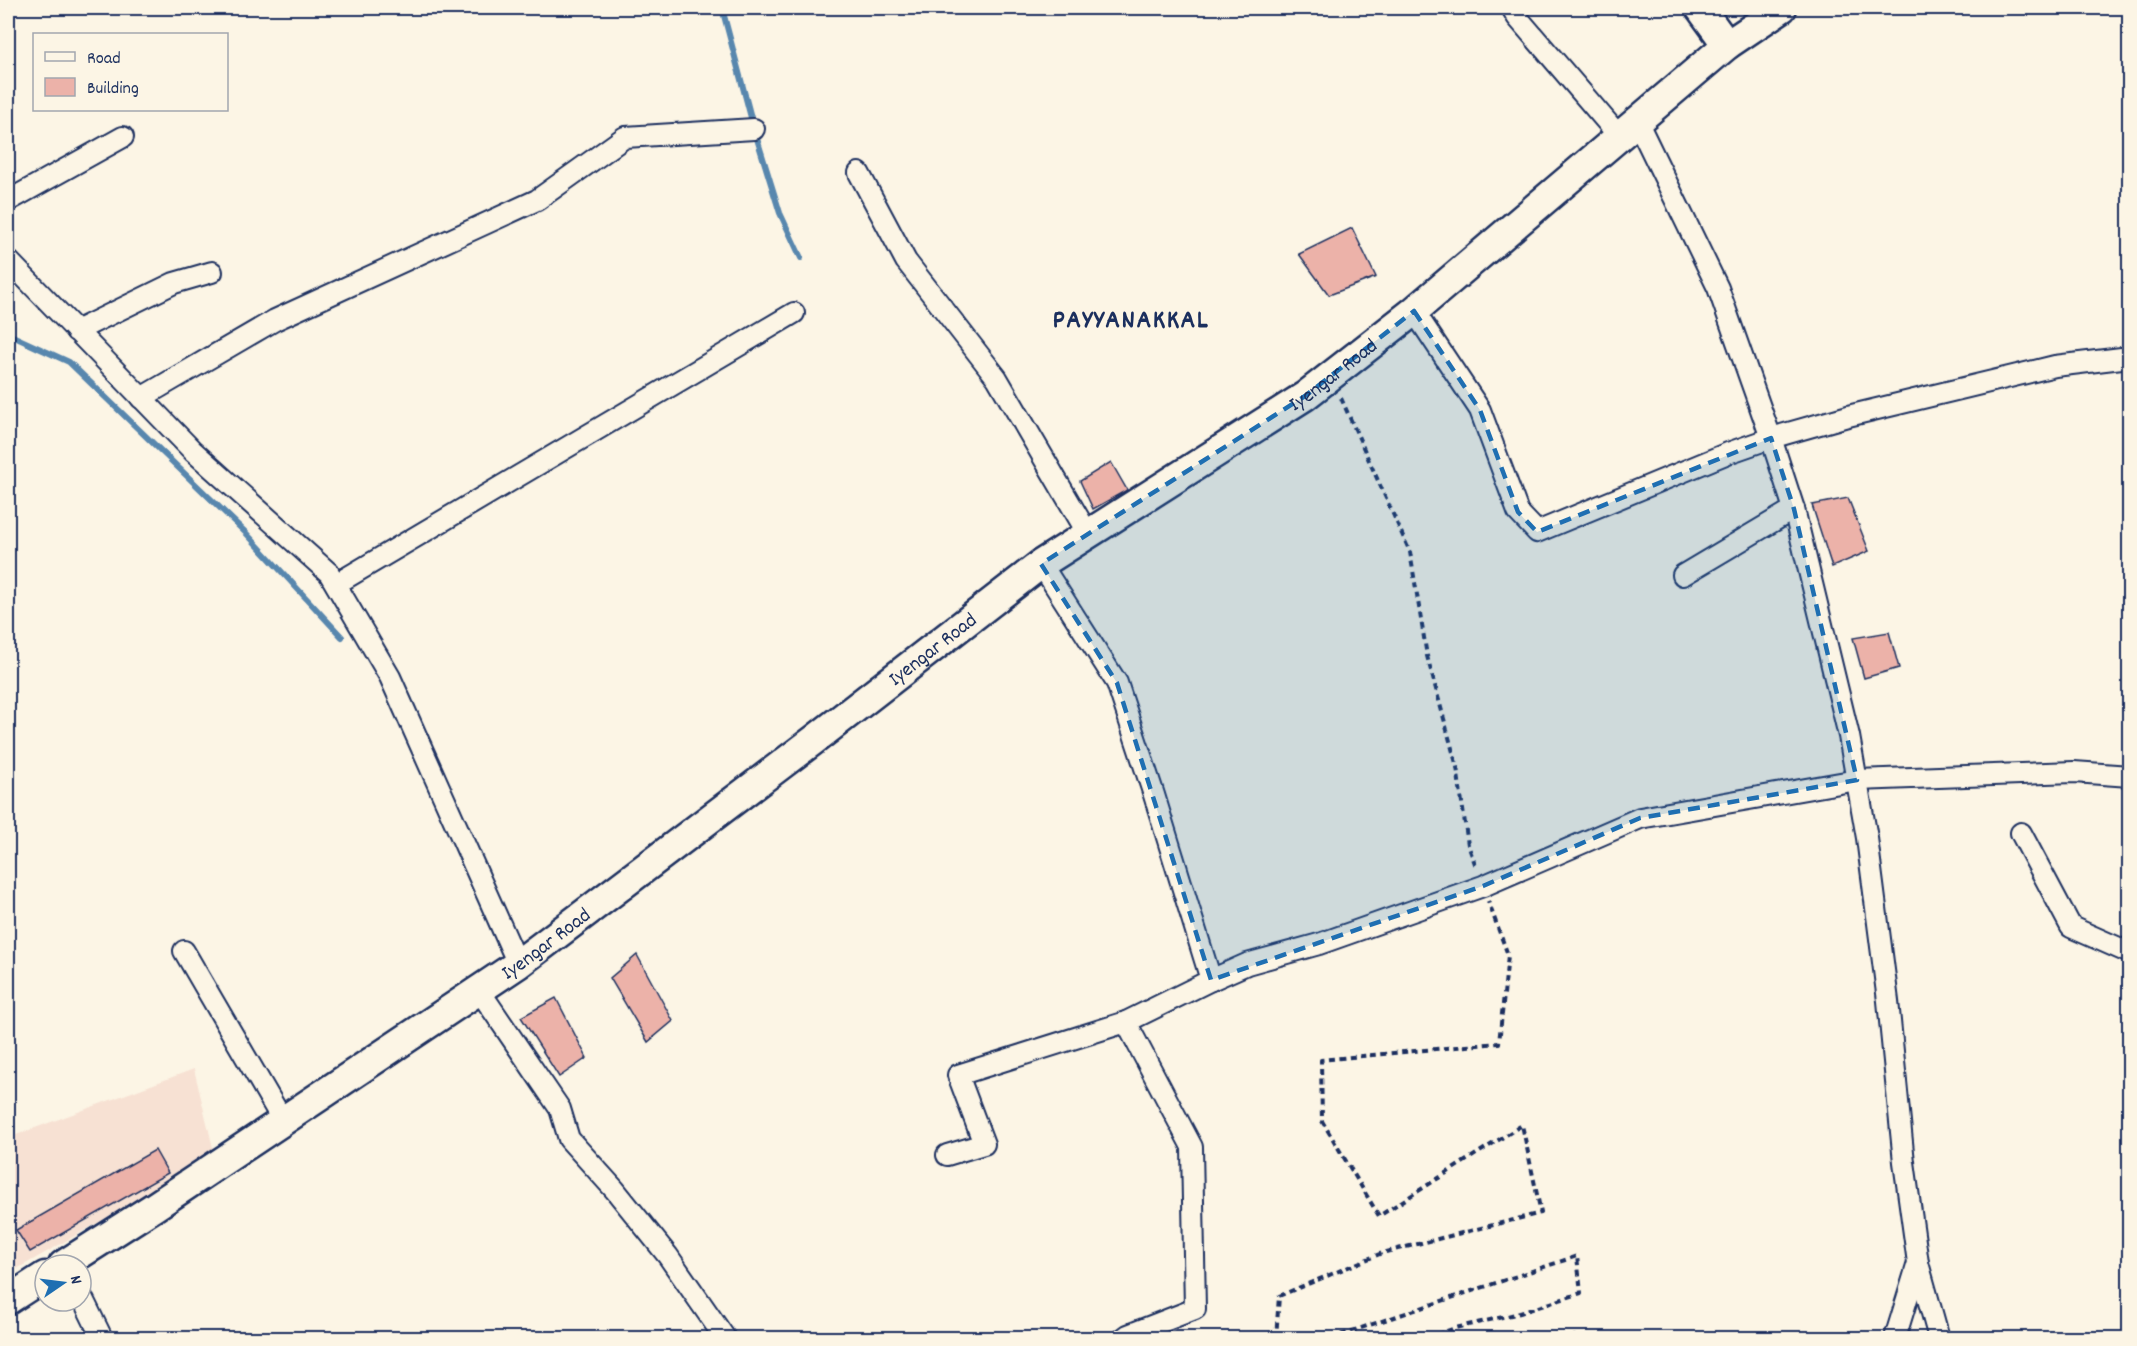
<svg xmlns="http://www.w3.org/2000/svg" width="2137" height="1346" font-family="Dekko,sans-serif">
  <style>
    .built { fill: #f7e1d3 }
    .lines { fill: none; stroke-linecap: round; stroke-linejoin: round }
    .stream { stroke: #5987ae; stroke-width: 6 }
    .building { fill: #ecb2a9; stroke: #1b2f5e; stroke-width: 1.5 }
    .street-casing { stroke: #1b2f5e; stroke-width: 24 }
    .secondary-casing { stroke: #1b2f5e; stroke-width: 33 }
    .path { stroke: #1b2f5e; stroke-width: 4; stroke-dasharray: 6 4.5; stroke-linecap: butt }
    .street { stroke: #fcf5e5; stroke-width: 20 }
    .secondary { stroke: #fcf5e5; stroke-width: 28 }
    .marked { fill: #1f6fb2; fill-opacity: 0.2; stroke: #1f6fb2; stroke-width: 4.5; stroke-dasharray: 12 8; stroke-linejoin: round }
    .labels { text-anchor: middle; stroke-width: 4.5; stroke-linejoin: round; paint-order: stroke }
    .street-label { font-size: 21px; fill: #1b2f5e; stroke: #fcf5e5 }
    .district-label { font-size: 27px; font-weight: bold; letter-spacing: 1.5px; fill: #1b2f5e; stroke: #fcf5e5 }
  </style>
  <rect width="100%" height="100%" fill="#fcf5e5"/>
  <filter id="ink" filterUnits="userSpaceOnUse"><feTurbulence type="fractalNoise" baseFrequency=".0167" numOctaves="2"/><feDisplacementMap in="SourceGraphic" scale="12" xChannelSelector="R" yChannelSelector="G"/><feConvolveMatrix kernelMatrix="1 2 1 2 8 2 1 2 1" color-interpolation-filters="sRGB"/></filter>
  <g filter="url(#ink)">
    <path class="built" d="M 194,1069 L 215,1156 L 8,1274 L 8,1138 Z"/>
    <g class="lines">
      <g class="stream">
        <path d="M 722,8 L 754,129 L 780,213 L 801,258"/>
        <path d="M 8,334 L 69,362 L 246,533 L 342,637"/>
      </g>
    </g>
    <g class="building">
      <path d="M 1352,228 L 1376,277 L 1329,295 L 1299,254 Z"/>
      <path d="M 1111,462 L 1127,490 L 1093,509 L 1080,481 Z"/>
      <path d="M 1848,498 L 1869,551 L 1832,567 L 1812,505 Z"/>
      <path d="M 1889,632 L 1899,668 L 1864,678 L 1853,638 Z"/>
      <path d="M 637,955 L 673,1021 L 648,1042 L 610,978 Z"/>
      <path d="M 556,998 L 587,1058 L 559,1077 L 521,1017 Z"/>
      <path d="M 155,1150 L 168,1173 L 30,1252 L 16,1230 Z"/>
    </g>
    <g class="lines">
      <defs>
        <g id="street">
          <path d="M 1512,8 L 1517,17 L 1619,136"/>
          <path d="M 1637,121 L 1718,288 L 1771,438 L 1794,509 L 1849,736 L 1867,838 L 1888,1001 L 1904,1162 L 1918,1263 L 1895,1338"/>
          <path d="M 859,173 L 906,261 L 997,378 L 1088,534"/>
          <path d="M 8,201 L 123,137"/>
          <path d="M 8,260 L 193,451 L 329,573 L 390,677 L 518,964"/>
          <path d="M 1414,311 L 1480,410 L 1518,512 L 1537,532 L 1728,453 L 1771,438 L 1848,416 L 2055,366 L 2130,357"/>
          <path d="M 76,331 L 174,283 L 212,272"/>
          <path d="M 141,398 L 275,320 L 537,200 L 625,137 L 754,129"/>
          <path d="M 1041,564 L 1117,683 L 1154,795 L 1211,980 L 1126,1022 L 1192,1147 L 1195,1309 L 1128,1335 L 1124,1338"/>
          <path d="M 1683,575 L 1794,509"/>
          <path d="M 336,584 L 794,313"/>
          <path d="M 2021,833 L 2071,927 L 2130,953"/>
          <path d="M 184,951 L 283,1121"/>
          <path d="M 1211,980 L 1247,964 L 1319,944 L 1483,886 L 1640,818 L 1857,780 L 2074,772 L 2130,776"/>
          <path d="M 479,990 L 560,1109 L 569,1139 L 615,1190 L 668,1256 L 725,1338"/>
          <path d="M 947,1155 L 984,1144 L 958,1075 L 1126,1022"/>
          <path d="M 1918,1263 L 1939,1338"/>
          <path d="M 81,1295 L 102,1338"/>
        </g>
        <g id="secondary">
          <path d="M 1700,8 L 1727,45"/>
          <path id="s1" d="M 63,1265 L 154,1207 L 518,964 L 814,740 L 1041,564 L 1305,396 L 1414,311 L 1727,45 L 1782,8"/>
          <path d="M 8,1300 L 45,1276"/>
        </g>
      </defs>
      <use href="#street" class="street-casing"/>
      <use href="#secondary" class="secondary-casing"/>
      <g class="path">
        <path d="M 1341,398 L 1410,552 L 1427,656 L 1457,767 L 1468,845 L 1477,869"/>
        <path d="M 1276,1338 L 1279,1296 L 1382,1253 L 1541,1213 L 1522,1125 L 1379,1216 L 1322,1121 L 1321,1060 L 1499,1043 L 1508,955 L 1488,901"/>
        <path d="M 1331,1338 L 1577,1256 L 1581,1293 L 1520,1313 L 1455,1328 L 1428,1338"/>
        <path d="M 1570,1338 L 1576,1336 L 1577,1338"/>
      </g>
      <use href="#street" class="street"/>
      <use href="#secondary" class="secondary"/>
    </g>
  </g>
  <path class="marked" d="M 1414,311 L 1480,410 L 1518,512 L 1537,532 L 1771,438 L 1794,509 L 1857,780 L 1640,818 L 1483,886 L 1211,980 L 1117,683 L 1041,564 L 1305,396 Z"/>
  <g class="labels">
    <g class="street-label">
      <text dy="7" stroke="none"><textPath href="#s1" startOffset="1552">Iyengar Road</textPath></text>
      <text dy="7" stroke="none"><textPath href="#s1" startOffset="1066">Iyengar Road</textPath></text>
      <text dy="7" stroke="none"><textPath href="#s1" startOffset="580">Iyengar Road</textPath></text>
    </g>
    <g class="district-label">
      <text x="1131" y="327">PAYYANAKKAL</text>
    </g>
  </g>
  <rect width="2137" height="1346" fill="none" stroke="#fcf5e5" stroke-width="30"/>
  <rect x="15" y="15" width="2107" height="1316" fill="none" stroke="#1b2f5e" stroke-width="2" filter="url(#ink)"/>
  <rect x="33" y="33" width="195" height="78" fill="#fcf5e5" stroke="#a2a6af" stroke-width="1.5"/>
  <rect x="45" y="52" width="30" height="9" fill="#fcf5e5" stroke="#a2a6af" stroke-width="1.5"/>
  <text x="87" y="63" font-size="18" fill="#1b2f5e">Road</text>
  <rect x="45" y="78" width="30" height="18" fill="#ecb2a9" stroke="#a2a6af" stroke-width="1.5"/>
  <text x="87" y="93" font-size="18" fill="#1b2f5e">Building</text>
  <g transform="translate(63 1283) rotate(76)"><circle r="28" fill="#fcf5e5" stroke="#a2a6af" stroke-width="1.5"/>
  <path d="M0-4.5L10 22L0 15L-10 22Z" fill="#1f6fb2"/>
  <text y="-9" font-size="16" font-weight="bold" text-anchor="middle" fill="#1b2f5e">N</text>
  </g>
</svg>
